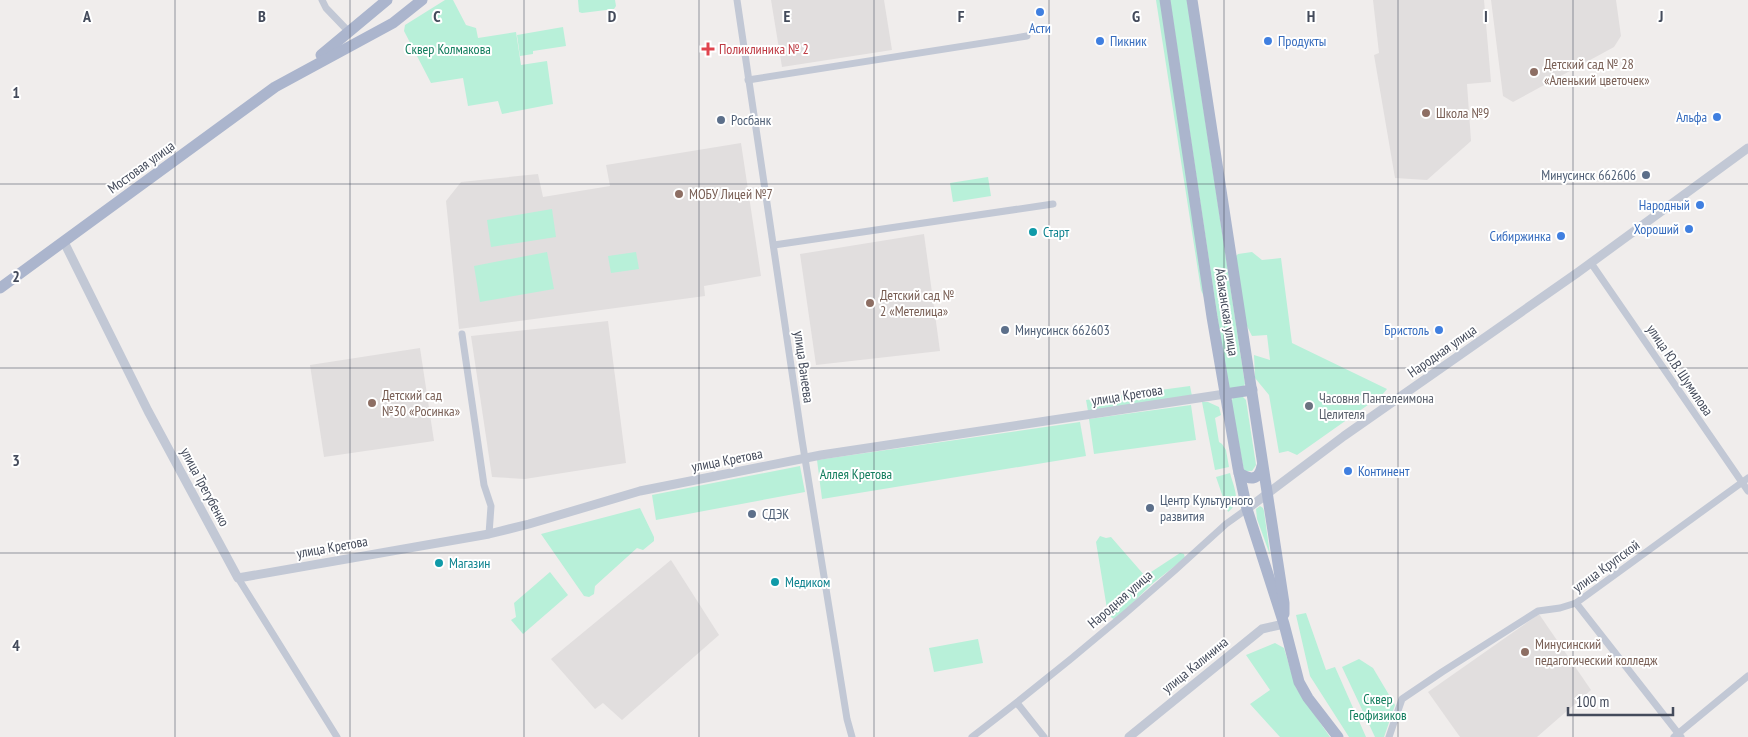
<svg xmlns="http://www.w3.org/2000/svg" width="1748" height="737" font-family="'PT Sans Narrow',sans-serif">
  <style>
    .education { fill: #e1dede }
    .green { fill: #b8f0d9 }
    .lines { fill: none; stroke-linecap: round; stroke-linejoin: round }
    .minor { stroke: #c2c8d5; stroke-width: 7 }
    .tertiary { stroke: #c2c8d5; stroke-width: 9 }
    .primary { stroke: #abb5cd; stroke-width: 11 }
    .grid { fill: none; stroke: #444b5b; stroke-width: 1; stroke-opacity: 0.55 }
    .shop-dot { fill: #3f7fe0; stroke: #fff; stroke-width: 2 }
    .health-dot { fill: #e0444e; stroke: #fff; stroke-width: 2 }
    .education-dot { fill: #8d6e63; stroke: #fff; stroke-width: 2 }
    .service-dot { fill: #5c6f8a; stroke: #fff; stroke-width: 2 }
    .culture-dot { fill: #0f9aa8; stroke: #fff; stroke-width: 2 }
    .worship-dot { fill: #6b7280; stroke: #fff; stroke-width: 2 }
    .labels { text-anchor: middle; stroke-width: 4; stroke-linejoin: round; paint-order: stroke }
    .shop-label { font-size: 14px; fill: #366cbe; stroke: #fff; text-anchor: end }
    .park-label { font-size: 14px; fill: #137e5e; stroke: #fff }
    .health-label { font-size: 14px; fill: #be3a42; stroke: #fff; text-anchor: start }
    .education-label { font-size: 14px; fill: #785e54; stroke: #fff; text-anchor: start }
    .service-label { font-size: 14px; fill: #4e5e75; stroke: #fff; text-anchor: start }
    .street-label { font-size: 14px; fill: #444b5b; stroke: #fff }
    .culture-label { font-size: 14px; fill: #0d838f; stroke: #fff; text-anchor: start }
    .worship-label { font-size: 14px; fill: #5b616d; stroke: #fff; text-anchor: start }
    .grid-label { font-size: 16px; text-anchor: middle; font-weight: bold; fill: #444b5b; stroke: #fff; stroke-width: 4; stroke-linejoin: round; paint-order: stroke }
  </style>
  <rect width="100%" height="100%" fill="#f0edec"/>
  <g class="education">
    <path d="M 771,0 L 884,0 L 892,50 L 782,67 Z"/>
    <path d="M 1373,0 L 1484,0 L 1491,82 L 1467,84 L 1471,141 L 1427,180 L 1395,178 L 1374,55 L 1379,53 Z"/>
    <path d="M 1491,0 L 1616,0 L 1621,36 L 1614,47 L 1513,102 L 1503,96 Z"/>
    <path d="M 741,143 L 761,276 L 704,286 L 705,296 L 459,329 L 446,201 L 461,182 L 538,174 L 543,197 L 610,186 L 606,165 Z"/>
    <path d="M 924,234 L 940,351 L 816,365 L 800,254 Z"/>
    <path d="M 608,321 L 626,463 L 525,479 L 492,477 L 471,336 Z"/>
    <path d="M 420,348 L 434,441 L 324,457 L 310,365 Z"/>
    <path d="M 671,560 L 719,635 L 622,720 L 603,703 L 595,709 L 551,659 Z"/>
    <path d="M 1539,614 L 1591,690 L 1537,737 L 1460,737 L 1428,692 Z"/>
  </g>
  <g class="green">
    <path d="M 445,0 L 453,0 L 466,25 L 476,28 L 478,38 L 516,32 L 521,65 L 547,61 L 553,104 L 502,114 L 498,101 L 468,106 L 463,78 L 431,83 L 404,31 L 405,25 Z"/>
    <path d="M 578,0 L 615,0 L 616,6 L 614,9 L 582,13 L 579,12 Z"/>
    <path d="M 1156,0 L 1161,0 L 1206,302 L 1201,290 Z"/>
    <path d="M 1170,0 L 1187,0 L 1245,384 L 1242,388 L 1232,389 L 1228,387 Z"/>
    <path d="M 563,27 L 566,46 L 533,51 L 533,54 L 520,56 L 517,35 Z"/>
    <path d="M 988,177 L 991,196 L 953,202 L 950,183 Z"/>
    <path d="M 552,209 L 556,237 L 491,247 L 487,220 Z"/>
    <path d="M 547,252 L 554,289 L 480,302 L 474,266 Z"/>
    <path d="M 636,252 L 639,269 L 611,273 L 608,256 Z"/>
    <path d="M 1252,252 L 1262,260 L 1281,258 L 1292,343 L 1387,389 L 1382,395 L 1297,455 L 1288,451 L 1279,453 L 1269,395 L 1255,378 L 1254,355 L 1270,360 L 1267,335 L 1252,336 L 1246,324 L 1236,256 L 1238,254 Z"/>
    <path d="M 1190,386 L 1192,396 L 1088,411 L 1086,400 Z"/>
    <path d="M 1242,396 L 1246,400 L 1256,465 L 1252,471 L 1244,471 L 1231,402 L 1233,398 Z"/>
    <path d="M 1202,402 L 1208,402 L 1219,407 L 1221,415 L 1215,418 L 1219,442 L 1222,444 L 1226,450 L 1229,467 L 1215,470 Z"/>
    <path d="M 1191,405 L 1196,440 L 1094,454 L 1089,419 Z"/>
    <path d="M 1080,422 L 1086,456 L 822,499 L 817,460 Z"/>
    <path d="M 800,466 L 805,492 L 656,520 L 652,495 Z"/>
    <path d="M 1230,473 C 1234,488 1242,502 1228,512 L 1216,477 Z"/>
    <path d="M 1260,506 L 1263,508 L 1264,511 L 1270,555 L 1257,519 L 1256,509 Z"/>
    <path d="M 640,508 L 654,537 L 654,541 L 643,550 L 637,548 L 595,586 L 594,594 L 589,597 L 584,596 L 541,534 Z"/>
    <path d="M 1100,536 L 1106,538 L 1111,537 L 1145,576 L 1180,553 L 1184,554 L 1185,558 L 1152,584 L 1115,620 L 1108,615 L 1096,542 Z"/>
    <path d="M 550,572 L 568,595 L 523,634 L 511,620 L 516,617 L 514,603 Z"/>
    <path d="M 1306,613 L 1326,670 L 1335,667 L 1366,737 L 1349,737 L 1310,676 L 1296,615 Z"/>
    <path d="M 978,639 L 983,663 L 934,672 L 929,648 Z"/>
    <path d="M 1275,643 L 1284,648 L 1296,688 L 1330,737 L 1280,737 L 1250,704 L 1270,690 L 1246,655 Z"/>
    <path d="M 1359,659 L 1373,668 L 1395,705 L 1384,737 L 1375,737 L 1342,667 Z"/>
  </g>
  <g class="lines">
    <g class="minor">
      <path d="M 322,0 L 326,8 L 349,32"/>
      <path d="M 737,0 L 802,440 L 847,719 L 852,737"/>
      <path d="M 748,80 L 1027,36"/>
      <path d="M 774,245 L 1053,204"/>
      <path d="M 1591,263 L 1748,491"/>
      <path d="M 462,334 L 484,485 L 491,506 L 489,534"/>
      <path d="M 238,578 L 337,737"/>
      <path d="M 1576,603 L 1681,737"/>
      <path d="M 1017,703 L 1044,737"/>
      <path d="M 972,737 C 1060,670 1145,599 1226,524 L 1247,509"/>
      <path d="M 1389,737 L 1402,699 L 1442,672 L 1538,611 L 1560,608 L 1576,603 L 1748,478"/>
      <path d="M 1674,737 L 1748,676"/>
    </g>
    <g class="tertiary">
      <path d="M 64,242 L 148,411 L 238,578 L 489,534 L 529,524 L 640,491 L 821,455 L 1225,394"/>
      <path d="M 1247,509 L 1344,436 L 1577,273 L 1748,148"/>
      <path d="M 1129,737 L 1262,629 L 1284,624"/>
    </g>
    <g class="primary">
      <path d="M 1165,0 L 1212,317 L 1238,468 L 1247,509 L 1284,624 L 1299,682 L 1308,698 L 1338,737"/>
      <path d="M 1192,0 L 1284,603 L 1284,614"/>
      <path d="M 321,55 L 387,0"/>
      <path d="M 0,288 L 275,87 L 393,23 L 422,0"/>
      <path d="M 1225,394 L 1252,390"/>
      <path d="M 1239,473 C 1250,480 1259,481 1262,466"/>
    </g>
  </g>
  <path class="grid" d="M 175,0 L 175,737M 350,0 L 350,737M 524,0 L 524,737M 699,0 L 699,737M 874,0 L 874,737M 1049,0 L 1049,737M 1224,0 L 1224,737M 1398,0 L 1398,737M 1573,0 L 1573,737M 0,184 L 1748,184M 0,368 L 1748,368M 0,553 L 1748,553"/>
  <g class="shop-dot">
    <circle cx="1040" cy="12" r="5"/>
    <circle cx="1100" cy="41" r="5"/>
    <circle cx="1268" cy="41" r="5"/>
    <circle cx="1717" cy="117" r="5"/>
    <circle cx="1700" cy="205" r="5"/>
    <circle cx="1689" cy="229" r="5"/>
    <circle cx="1561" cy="236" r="5"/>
    <circle cx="1439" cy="330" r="5"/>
    <circle cx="1348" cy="471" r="5"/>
  </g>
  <path class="health-dot" d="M705.5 41.5h5v5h5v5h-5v5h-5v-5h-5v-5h5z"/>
  <g class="education-dot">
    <circle cx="1534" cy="72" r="5"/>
    <circle cx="1426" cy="113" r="5"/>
    <circle cx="679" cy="194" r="5"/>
    <circle cx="870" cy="303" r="5"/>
    <circle cx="372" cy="403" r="5"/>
    <circle cx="1525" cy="652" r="5"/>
  </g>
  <g class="service-dot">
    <circle cx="721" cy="120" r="5"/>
    <circle cx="1646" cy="175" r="5"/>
    <circle cx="1005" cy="330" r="5"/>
    <circle cx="1150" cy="508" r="5"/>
    <circle cx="752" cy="514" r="5"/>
  </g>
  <g class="culture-dot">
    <circle cx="1033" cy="232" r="5"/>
    <circle cx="439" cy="563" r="5"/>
    <circle cx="775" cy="582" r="5"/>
  </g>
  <circle class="worship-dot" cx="1309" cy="406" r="5"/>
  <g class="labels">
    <g class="shop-label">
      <text x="1040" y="33" text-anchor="middle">Асти</text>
      <text x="1110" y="46" text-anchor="start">Пикник</text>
      <text x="1278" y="46" text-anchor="start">Продукты</text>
      <text x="1707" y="122">Альфа</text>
      <text x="1690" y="210">Народный</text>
      <text x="1679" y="234">Хороший</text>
      <text x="1551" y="241">Сибиржинка</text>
      <text x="1429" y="335">Бристоль</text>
      <text x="1358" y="476" text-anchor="start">Континент</text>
    </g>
    <g class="park-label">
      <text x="448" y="54">Сквер Колмакова</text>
      <text x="856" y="479">Аллея Кретова</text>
      <text x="1378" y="704">Сквер<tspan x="1378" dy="16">Геофизиков</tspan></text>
    </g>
    <g class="health-label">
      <text x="719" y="54">Поликлиника № 2</text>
    </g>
    <g class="education-label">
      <text x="1544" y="69">Детский сад № 28<tspan x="1544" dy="16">«Аленький цветочек»</tspan></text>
      <text x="1436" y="118">Школа №9</text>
      <text x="689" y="199">МОБУ Лицей №7</text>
      <text x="880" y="300">Детский сад №<tspan x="880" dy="16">2 «Метелица»</tspan></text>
      <text x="382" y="400">Детский сад<tspan x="382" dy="16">№30 «Росинка»</tspan></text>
      <text x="1535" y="649">Минусинский<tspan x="1535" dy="16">педагогический колледж</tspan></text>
    </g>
    <g class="service-label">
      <text x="731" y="125">Росбанк</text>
      <text x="1636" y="180" text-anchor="end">Минусинск 662606</text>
      <text x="1015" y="335">Минусинск 662603</text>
      <text x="1160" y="505">Центр Культурного<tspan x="1160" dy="16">развития</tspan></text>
      <text x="762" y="519">СДЭК</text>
    </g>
    <g class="street-label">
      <text transform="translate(141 167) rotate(-36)" y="5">Мостовая улица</text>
      <text transform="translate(1227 312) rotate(81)" y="5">Абаканская улица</text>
      <text transform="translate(1442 351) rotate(-35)" y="5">Народная улица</text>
      <text transform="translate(804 367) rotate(82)" y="5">улица Ванеева</text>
      <text transform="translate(1680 370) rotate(56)" y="5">улица Ю.В. Шумилова</text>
      <text transform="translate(1127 395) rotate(-9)" y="5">улица Кретова</text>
      <text transform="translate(727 460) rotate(-11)" y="5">улица Кретова</text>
      <text transform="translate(205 487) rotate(62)" y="5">улица Трегубенко</text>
      <text transform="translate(332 547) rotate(-10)" y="5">улица Кретова</text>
      <text transform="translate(1606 566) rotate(-36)" y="5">улица Крупской</text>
      <text transform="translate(1120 599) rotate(-41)" y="5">Народная улица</text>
      <text transform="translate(1195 665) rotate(-39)" y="5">улица Калинина</text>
    </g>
    <g class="culture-label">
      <text x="1043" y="237">Старт</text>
      <text x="449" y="568">Магазин</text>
      <text x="785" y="587">Медиком</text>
    </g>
    <g class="worship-label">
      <text x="1319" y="403">Часовня Пантелеимона<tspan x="1319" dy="16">Целителя</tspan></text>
    </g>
  </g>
  <g class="grid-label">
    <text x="87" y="22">A</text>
    <text x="262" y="22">B</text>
    <text x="437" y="22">C</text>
    <text x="612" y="22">D</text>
    <text x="787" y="22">E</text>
    <text x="961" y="22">F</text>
    <text x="1136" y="22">G</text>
    <text x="1311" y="22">H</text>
    <text x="1486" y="22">I</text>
    <text x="1661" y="22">J</text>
    <text x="16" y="98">1</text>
    <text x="16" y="282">2</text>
    <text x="16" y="466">3</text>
    <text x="16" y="651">4</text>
  </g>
  <path d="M1568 707v8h105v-8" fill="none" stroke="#444b5b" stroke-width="2.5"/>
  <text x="1576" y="707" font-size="15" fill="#444b5b" stroke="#ffffff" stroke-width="4" paint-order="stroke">100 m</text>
</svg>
